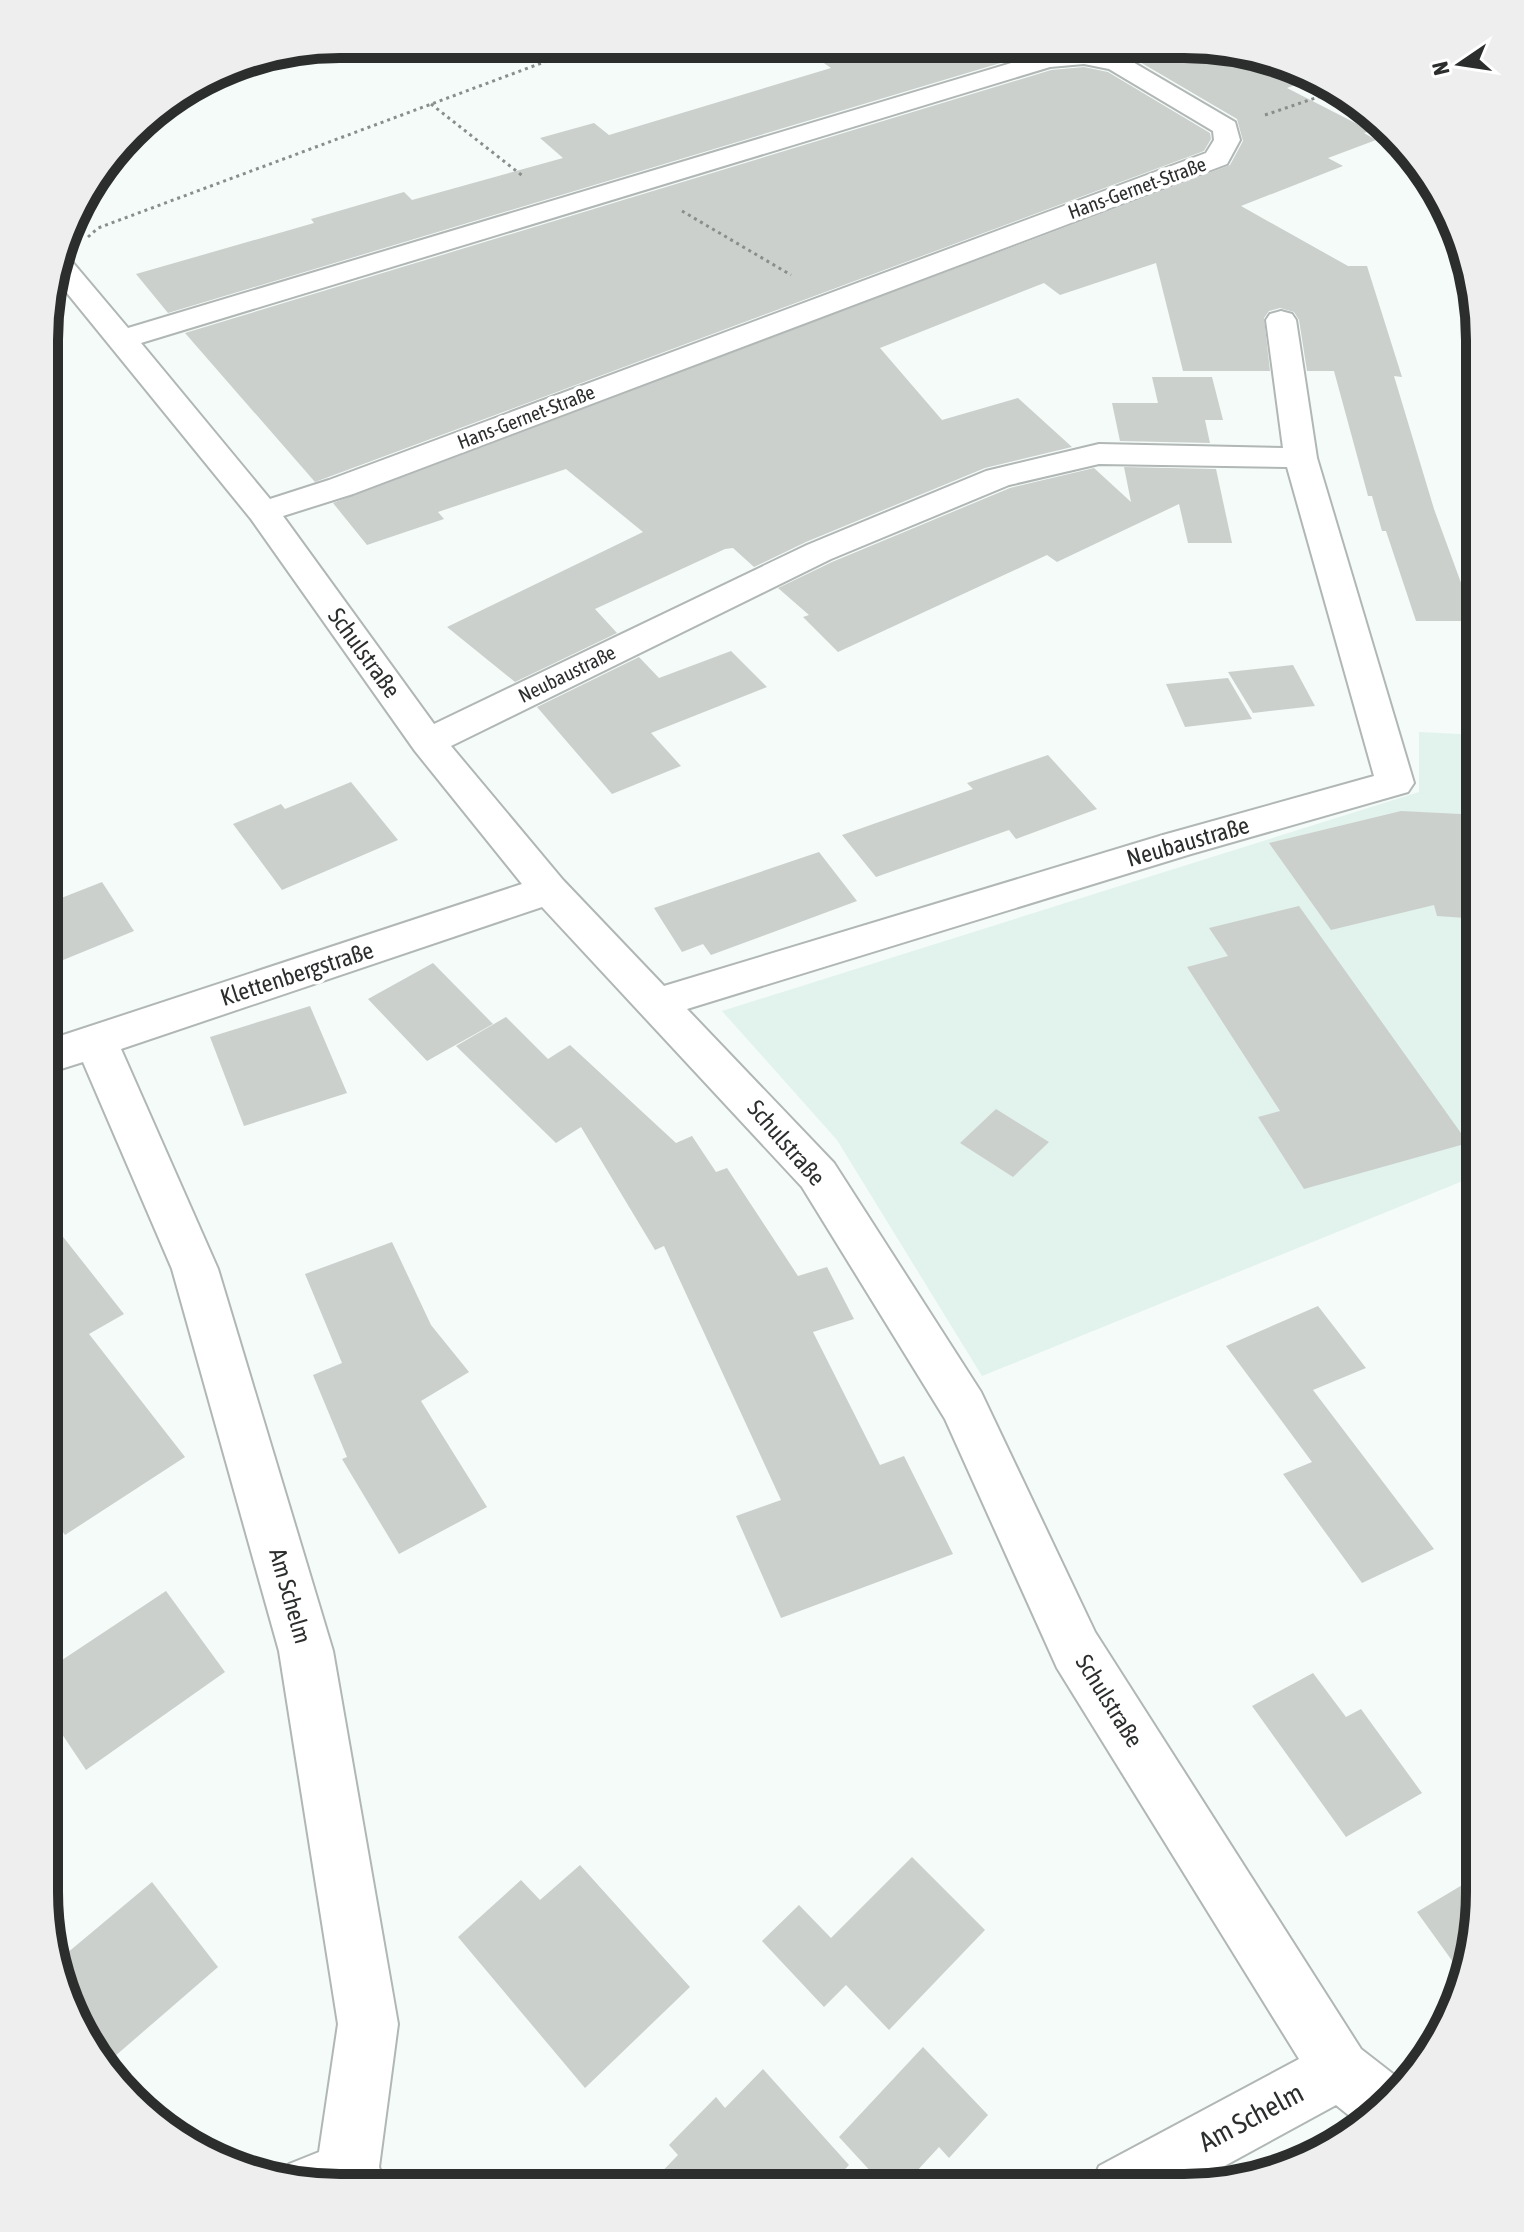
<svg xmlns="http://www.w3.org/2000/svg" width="1524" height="2232" font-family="'Asap Condensed',sans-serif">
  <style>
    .built { fill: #e2f2ed }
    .building { fill: #ccd0cc }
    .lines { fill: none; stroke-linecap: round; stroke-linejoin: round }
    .street-casing { stroke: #b0b7b5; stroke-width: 4 }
    .path { stroke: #898e8d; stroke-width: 3; stroke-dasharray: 3 4; stroke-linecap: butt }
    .street { fill: #fff; fill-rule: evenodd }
    .labels { text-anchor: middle; stroke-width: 7; stroke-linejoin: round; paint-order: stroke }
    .far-street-label { font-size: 20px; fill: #2c2e2e; stroke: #fff }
    .street-label { font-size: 24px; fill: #2c2e2e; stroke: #fff }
    .near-street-label { font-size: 28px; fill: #2c2e2e; stroke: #fff }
    .rim { fill: none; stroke: #2c2e2e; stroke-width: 10 }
  </style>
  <rect width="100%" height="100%" fill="#f4fbf9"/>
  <path class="built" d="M 1419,732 L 1480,735 L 1480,1174 L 982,1376 L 837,1140 L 722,1011 L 1419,792 Z"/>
  <g class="building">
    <path d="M 798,45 L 1076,46 L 1037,52 L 168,313 L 136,274 L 314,223 L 311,219 L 404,192 L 412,200 L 563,158 L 540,138 L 594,123 L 609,135 L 831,68 Z"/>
    <path d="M 1089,46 L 1223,47 L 1306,81 L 1287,88 L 1371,131 L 1364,133 L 1376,140 L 1328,158 L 1343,166 L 1241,206 L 1348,266 L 1367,266 L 1402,377 L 1394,376 L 1434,509 L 1475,621 L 1416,621 L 1386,531 L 1382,531 L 1372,496 L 1368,496 L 1334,371 L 1307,371 L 1299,320 L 1294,312 L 1280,308 L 1269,311 L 1264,318 L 1270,371 L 1183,371 L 1156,263 L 1060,295 L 1044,283 L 880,348 L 942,420 L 1018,398 L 1072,447 L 985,468 L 806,542 L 754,567 L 733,548 L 725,549 L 595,609 L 617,633 L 515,682 L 447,627 L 643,532 L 566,469 L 438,512 L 444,519 L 367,545 L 333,503 L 1230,165 L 1243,141 L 1237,119 L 1128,55 Z"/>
    <path d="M 1084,67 L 1108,72 L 1210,133 L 1211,139 L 1204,151 L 315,482 L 185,333 L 1051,70 Z"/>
    <path d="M 1152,377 L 1212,377 L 1223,420 L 1205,420 L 1210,443 L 1120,441 L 1112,403 L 1158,403 Z"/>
    <path d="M 1124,467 L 1216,469 L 1232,543 L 1188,543 L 1179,504 L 1057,562 L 1047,555 L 838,652 L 803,617 L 809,615 L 778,588 L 832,562 L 1010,488 L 1094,468 L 1131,502 Z"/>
    <path d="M 731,651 L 767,687 L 651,733 L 681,766 L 612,794 L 537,707 L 639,657 L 659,678 Z"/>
    <path d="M 1293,665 L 1315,706 L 1253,713 L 1228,672 Z"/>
    <path d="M 1228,678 L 1252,719 L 1185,727 L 1166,684 Z"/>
    <path d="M 1048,755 L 1097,809 L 1016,839 L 1009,830 L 876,877 L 842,835 L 973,789 L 967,783 Z"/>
    <path d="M 351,782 L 398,840 L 282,890 L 233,824 L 281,804 L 285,809 Z"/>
    <path d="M 1401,811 L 1480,815 L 1480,919 L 1437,916 L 1434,905 L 1331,930 L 1269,843 Z"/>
    <path d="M 819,852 L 857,901 L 711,955 L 703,944 L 682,952 L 654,908 Z"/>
    <path d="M 102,882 L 134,931 L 46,967 L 46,904 Z"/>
    <path d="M 1299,906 L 1441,1105 L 1468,1143 L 1304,1189 L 1258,1117 L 1280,1111 L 1187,967 L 1228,956 L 1209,928 Z"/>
    <path d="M 433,963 L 493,1024 L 427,1061 L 368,999 Z"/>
    <path d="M 310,1006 L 347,1093 L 244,1126 L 210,1037 Z"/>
    <path d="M 506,1017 L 548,1059 L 570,1045 L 676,1143 L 692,1136 L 716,1172 L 727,1168 L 798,1276 L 827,1267 L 854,1319 L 813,1332 L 880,1465 L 904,1456 L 953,1554 L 781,1618 L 736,1516 L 781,1500 L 664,1246 L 655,1250 L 581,1127 L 556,1143 L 456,1046 Z"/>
    <path d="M 996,1109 L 1049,1142 L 1013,1177 L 960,1143 Z"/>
    <path d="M 45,1214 L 124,1314 L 89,1334 L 185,1457 L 65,1535 L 45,1507 Z"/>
    <path d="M 392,1242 L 431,1325 L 469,1372 L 421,1401 L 487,1507 L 399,1554 L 342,1459 L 347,1457 L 313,1375 L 342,1363 L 305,1274 Z"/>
    <path d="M 1318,1306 L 1366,1368 L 1313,1390 L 1434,1549 L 1362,1583 L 1283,1474 L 1312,1462 L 1226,1346 Z"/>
    <path d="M 166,1591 L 225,1672 L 86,1770 L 44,1707 L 44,1672 Z"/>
    <path d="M 1313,1673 L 1346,1717 L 1361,1709 L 1422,1793 L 1346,1837 L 1252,1706 Z"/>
    <path d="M 912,1857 L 985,1930 L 889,2030 L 846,1985 L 824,2007 L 762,1941 L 799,1905 L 831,1938 Z"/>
    <path d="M 580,1865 L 690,1987 L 585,2088 L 458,1937 L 521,1880 L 540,1900 Z"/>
    <path d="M 1479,1875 L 1479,1912 L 1466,1980 L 1417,1912 Z"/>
    <path d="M 152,1882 L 218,1967 L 107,2063 L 74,2023 L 60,1959 Z"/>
    <path d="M 923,2047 L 988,2115 L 949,2158 L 939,2147 L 902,2187 L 885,2187 L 839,2137 Z"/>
    <path d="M 763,2069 L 849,2165 L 828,2187 L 648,2186 L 678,2155 L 669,2145 L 716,2097 L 725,2108 Z"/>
  </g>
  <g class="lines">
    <defs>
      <path id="street" d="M 1084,48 L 1126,58 L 1235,122 L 1240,140 L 1227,164 L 353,494 L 283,516 L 434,724 L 807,545 L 986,471 L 1099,444 L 1283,448 L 1266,320 L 1270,314 L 1281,311 L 1292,314 L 1296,320 L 1317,458 L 1414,783 L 1408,792 L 1191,854 L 687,1009 L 834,1163 L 981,1392 L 1095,1632 L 1361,2049 L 1406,2084 L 1379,2115 L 1362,2126 L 1336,2105 L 1184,2188 L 1090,2188 L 1099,2166 L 1299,2059 L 1057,1668 L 945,1419 L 802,1187 L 542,907 L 121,1049 L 218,1269 L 333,1651 L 398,2024 L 379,2167 L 387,2186 L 301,2186 L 282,2180 L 289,2164 L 319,2152 L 338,2024 L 279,1651 L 172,1269 L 83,1062 L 45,1074 L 45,1041 L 522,884 L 415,751 L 251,519 L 54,277 L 62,256 L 69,258 L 128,328 L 1038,55 ZM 1084,64 L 1109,69 L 1213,131 L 1214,140 L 1206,153 L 329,480 L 270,499 L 141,343 L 1050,67 ZM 1099,464 L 1287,467 L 1374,776 L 1163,835 L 664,986 L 563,880 L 451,746 L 831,559 L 1009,485 Z"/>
    </defs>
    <use href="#street" class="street-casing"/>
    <g class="path">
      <path d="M 431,104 L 524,177"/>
      <path d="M 1265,115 L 1333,92"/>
      <path d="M 682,211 L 791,275"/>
      <path d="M 88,237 L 98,228 L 590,45"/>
    </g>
    <use href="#street" class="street"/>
  </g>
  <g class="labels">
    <g class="far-street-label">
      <text transform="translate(1137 188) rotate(-20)" y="7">Hans-Gernet-Straße</text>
      <text transform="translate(526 417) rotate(-21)" y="7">Hans-Gernet-Straße</text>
      <text transform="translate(567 674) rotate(-26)" y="7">Neubaustraße</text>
    </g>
    <g class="street-label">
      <text transform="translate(364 653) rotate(54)" y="8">Schulstraße</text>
      <text transform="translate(1188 842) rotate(-16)" y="8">Neubaustraße</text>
      <text transform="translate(297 974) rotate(-18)" y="8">Klettenbergstraße</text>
      <text transform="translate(786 1143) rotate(49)" y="8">Schulstraße</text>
      <text transform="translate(290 1596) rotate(74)" y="8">Am Schelm</text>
      <text transform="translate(1109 1701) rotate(58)" y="8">Schulstraße</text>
    </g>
    <g class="near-street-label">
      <text transform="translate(1251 2117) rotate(-28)" y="10">Am Schelm</text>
    </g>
  </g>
  <path d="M0 0H1524V2232H0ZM340 58H1184A282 282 0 0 1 1466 340V1892A282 282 0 0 1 1184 2174H340A282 282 0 0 1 58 1892V340A282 282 0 0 1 340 58Z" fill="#eee" fill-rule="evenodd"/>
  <path class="rim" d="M340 58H1184A282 282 0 0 1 1466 340V1892A282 282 0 0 1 1184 2174H340A282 282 0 0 1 58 1892V340A282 282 0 0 1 340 58Z"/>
  <g transform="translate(1460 64) rotate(257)" stroke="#ffffff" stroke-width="6" paint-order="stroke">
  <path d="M0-6L14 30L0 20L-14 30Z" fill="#2c2e2e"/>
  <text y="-12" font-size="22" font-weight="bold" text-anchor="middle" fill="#2c2e2e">N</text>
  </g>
</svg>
